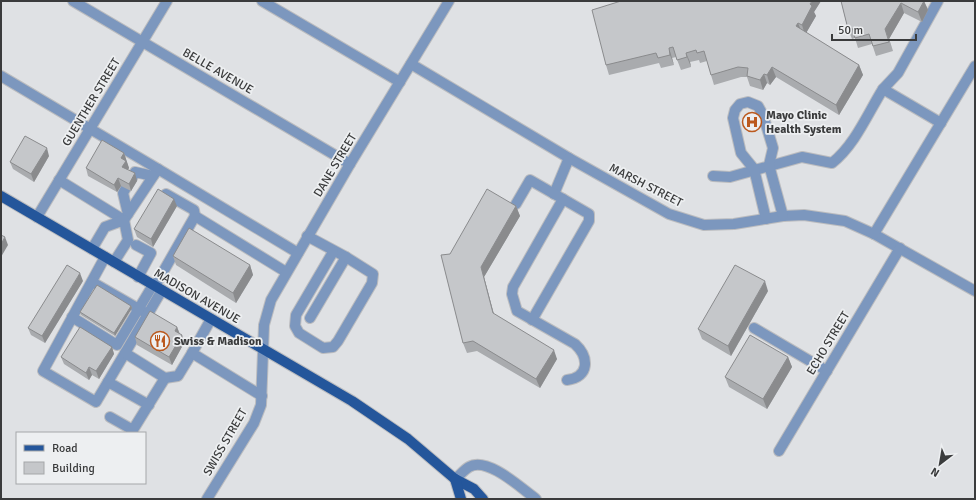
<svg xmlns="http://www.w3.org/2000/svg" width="976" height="500" font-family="Signika,sans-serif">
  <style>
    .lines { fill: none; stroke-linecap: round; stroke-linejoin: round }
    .minor-casing { stroke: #bbbcbf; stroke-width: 12 }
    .major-casing { stroke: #bbbcbf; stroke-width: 12 }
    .minor { stroke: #7c97be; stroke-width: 10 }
    .major { stroke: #24569b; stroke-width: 10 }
    .wall { fill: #a9abae }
    .shaded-wall { fill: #8a8b8d }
    .building { fill: #c5c7ca; stroke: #8a8b8d }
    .labels { text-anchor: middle; stroke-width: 3.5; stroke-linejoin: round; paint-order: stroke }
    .street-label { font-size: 12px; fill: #3a3b3c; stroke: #edeff1 }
    .poi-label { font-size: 12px; font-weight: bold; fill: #3a3b3c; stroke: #edeff1; text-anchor: start }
  </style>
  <rect width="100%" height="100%" fill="#dfe1e4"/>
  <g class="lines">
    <defs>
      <g id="minor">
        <path d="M 73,1 L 350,164"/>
        <path d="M 262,1 L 400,82"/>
        <path d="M 411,64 L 569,158 L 669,214 L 704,225 L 734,224 L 783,216 L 804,215 L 845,221 L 874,234 L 975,291"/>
        <path d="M 1,76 L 158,169 L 124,220 L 59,180"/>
        <path d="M 883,89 L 898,73 L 938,1"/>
        <path d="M 158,169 L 298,253"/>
        <path d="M 713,176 L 730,177 L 802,157 L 832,163 C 855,145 868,113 883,89 L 941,123"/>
        <path d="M 132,178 L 135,172 L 153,176"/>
        <path d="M 126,188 L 123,193 L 128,214"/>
        <path d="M 554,194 L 569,158"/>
        <path d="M 516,204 L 530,180 L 563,199 L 513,287 L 512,294 L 517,311 L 575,344 C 589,357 590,377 567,380"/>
        <path d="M 195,216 L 286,272"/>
        <path d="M 37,217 L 167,1"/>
        <path d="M 766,219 L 754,169 L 741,153 L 733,118 L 735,110 L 740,104 L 748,102 L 758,106 L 763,115 L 773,148 L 769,165 L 783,216"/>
        <path d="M 874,234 L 975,66"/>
        <path d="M 307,236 L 346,257 L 310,318"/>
        <path d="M 136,245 L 151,253 L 138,277"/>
        <path d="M 92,249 L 105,227 L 124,220 L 128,240 L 114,262"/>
        <path d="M 333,252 L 296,315 L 295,326 L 299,333 L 323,348 L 333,347 L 338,341 L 372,283 L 373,274 L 346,257"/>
        <path d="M 105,257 L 43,371 L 96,402 L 125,353"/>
        <path d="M 92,282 L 144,312"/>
        <path d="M 155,286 L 195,216 L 194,210 L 166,194"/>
        <path d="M 162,290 L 125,353 L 165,378 L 178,376 L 192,353"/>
        <path d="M 72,317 L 117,345 L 153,285"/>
        <path d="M 211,319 L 192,353 L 262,396"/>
        <path d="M 532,320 L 589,221 L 589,214 L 563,199"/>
        <path d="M 754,328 L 827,371"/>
        <path d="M 108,382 L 149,405"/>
        <path d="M 110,417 L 133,430"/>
        <path d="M 131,433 L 165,378"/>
        <path d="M 779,451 L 900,248"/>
        <path d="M 455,479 C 459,476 464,470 469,467 C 487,456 521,488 536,499"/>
        <path d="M 207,499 L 254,423 L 261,405 L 264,325 L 271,300 L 350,164 L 449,1"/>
      </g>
      <g id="major">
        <path d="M 1,196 L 352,401 L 408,439 L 455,479 L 474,489 L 483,499"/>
        <path d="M 455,479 L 461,499"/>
      </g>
    </defs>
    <use href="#minor" class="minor-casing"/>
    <use href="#major" class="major-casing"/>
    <use href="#minor" class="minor"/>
    <use href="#major" class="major"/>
  </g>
  <g class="wall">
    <path d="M 621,1 L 821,1 L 814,12 L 816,16 L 806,33 L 859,65 L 863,75 L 839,115 L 776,77 L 770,85 L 767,83 L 763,90 L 750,86 L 747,77 L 741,77 L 714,85 L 711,75 L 707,61 L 700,63 L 699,60 L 690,62 L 691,67 L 681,70 L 676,57 L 672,58 L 674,65 L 661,68 L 659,63 L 609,75 L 606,65 Z"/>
    <path d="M 841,1 L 924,1 L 928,10 L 922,22 L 904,13 L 889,39 L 893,51 L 876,56 L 872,44 L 858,48 L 855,38 L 852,39 L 848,29 Z"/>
    <path d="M 124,153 L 129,168 L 128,170 L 137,181 L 131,191 L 121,186 L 117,192 L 88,176 L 86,168 Z"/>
    <path d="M 49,156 L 34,182 L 13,169 L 10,162 Z"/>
    <path d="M 177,206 L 153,247 L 137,237 L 134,229 Z"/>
    <path d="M 516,206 L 520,216 L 484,277 L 494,314 L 557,359 L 540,388 L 477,351 L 467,353 L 463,343 L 450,254 Z"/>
    <path d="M 173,256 L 250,265 L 253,275 L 236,303 L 176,265 Z"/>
    <path d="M 83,281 L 45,343 L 31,335 L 28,328 Z"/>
    <path d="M 768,291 L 731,356 L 702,339 L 698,329 Z"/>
    <path d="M 131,306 L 132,308 L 115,336 L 81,315 L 80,312 Z"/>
    <path d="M 177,327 L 180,334 L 182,335 L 184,343 L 172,365 L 137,345 L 135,337 Z"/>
    <path d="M 112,347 L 114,354 L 99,379 L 92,375 L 89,380 L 64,364 L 61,357 Z"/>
    <path d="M 788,357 L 792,367 L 767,409 L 729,387 L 725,377 Z"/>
  </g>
  <g class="shaded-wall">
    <path d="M 812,1 L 821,1 L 814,12 L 816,16 L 805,35 L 802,25 Z"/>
    <path d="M 924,1 L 928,10 L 922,22 L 918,12 Z"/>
    <path d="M 901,3 L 904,13 L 889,39 L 893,51 L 885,29 Z"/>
    <path d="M 798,23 L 802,33 L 796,26 Z"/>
    <path d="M 669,48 L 672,58 L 674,65 L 670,55 Z"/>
    <path d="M 686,53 L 690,62 L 691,67 L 687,57 Z"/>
    <path d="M 859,65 L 863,75 L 839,115 L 836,105 Z"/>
    <path d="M 772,67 L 776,77 L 770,85 L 767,75 Z"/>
    <path d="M 764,74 L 767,83 L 763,90 L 760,80 Z"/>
    <path d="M 47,148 L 49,156 L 34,182 L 31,174 Z"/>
    <path d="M 124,153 L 129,168 L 125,174 L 122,167 L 121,158 Z"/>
    <path d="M 135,173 L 137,181 L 131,191 L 129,184 Z"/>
    <path d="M 118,178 L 121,186 L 117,192 L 114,185 Z"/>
    <path d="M 174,199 L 177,206 L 153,247 L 151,239 Z"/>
    <path d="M 516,206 L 520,216 L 484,277 L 496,323 L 493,313 L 481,267 Z"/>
    <path d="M 5,237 L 8,245 L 1,257 L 1,244 Z"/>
    <path d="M 250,265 L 253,275 L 236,303 L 233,293 Z"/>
    <path d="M 80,273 L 83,281 L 45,343 L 42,336 Z"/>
    <path d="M 765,281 L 768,291 L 731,356 L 728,346 Z"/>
    <path d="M 131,306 L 132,308 L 115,336 L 114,333 Z"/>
    <path d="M 177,327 L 180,335 L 175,331 Z"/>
    <path d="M 182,335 L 184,343 L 172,365 L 169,357 Z"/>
    <path d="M 112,347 L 114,354 L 99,379 L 96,371 Z"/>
    <path d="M 554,350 L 557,359 L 540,388 L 536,379 Z"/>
    <path d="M 788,357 L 792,367 L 767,409 L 763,399 Z"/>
    <path d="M 89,367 L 92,375 L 89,380 L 86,373 Z"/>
  </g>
  <g class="building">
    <path d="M 621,1 L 812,1 L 810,4 L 812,6 L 802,25 L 798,23 L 796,26 L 859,65 L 836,105 L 772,67 L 767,75 L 764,74 L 760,80 L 747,76 L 748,68 L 738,67 L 711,75 L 704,51 L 697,53 L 696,50 L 686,53 L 687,57 L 677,60 L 673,47 L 669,48 L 670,55 L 658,58 L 656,53 L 606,65 L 592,10 Z"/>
    <path d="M 841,1 L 924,1 L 918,12 L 901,3 L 885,29 L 889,42 L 873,46 L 869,34 L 855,38 L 852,28 L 848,29 Z"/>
    <path d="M 25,136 L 47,148 L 31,174 L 10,162 Z"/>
    <path d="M 102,140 L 124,153 L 121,158 L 126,161 L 122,167 L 135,173 L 129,184 L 118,178 L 114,185 L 86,168 Z"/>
    <path d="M 158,189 L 174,199 L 151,239 L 134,229 Z"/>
    <path d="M 487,189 L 516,206 L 481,267 L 493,313 L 554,350 L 536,379 L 473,341 L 463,343 L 441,255 L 450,254 Z"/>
    <path d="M 189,228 L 250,265 L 233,293 L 173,256 Z"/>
    <path d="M 1,235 L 5,237 L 1,244 Z"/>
    <path d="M 67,265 L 80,273 L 42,336 L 28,328 Z"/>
    <path d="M 735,265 L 765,281 L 728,346 L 698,329 Z"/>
    <path d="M 97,285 L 131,306 L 114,333 L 80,312 Z"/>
    <path d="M 150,311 L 177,327 L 175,331 L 182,335 L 169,357 L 135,337 Z"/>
    <path d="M 80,327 L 112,347 L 96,371 L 89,367 L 86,373 L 61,357 Z"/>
    <path d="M 750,335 L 788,357 L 763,399 L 725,377 Z"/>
  </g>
  <defs>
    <symbol id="hospital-ring" viewBox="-11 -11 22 22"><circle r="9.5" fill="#edeff1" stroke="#bb591e" stroke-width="1.5"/><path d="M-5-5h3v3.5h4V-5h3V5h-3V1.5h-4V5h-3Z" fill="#bb591e"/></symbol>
    <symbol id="restaurant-ring" viewBox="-11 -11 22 22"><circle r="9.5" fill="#edeff1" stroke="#bb591e" stroke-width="1.5"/><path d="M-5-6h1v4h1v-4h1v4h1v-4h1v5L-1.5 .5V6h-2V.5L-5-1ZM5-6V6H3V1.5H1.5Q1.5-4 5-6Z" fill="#bb591e"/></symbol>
  </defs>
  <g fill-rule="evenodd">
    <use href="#hospital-ring" x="741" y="111" width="22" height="22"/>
    <use href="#restaurant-ring" x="149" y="330" width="22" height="22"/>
  </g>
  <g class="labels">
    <g class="street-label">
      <text transform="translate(218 71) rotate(30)" y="4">BELLE AVENUE</text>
      <text transform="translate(91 102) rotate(-59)" y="4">GUENTHER STREET</text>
      <text transform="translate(335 165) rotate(-59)" y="4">DANE STREET</text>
      <text transform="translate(646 185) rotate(27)" y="4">MARSH STREET</text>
      <text transform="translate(197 296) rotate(30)" y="4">MADISON AVENUE</text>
      <text transform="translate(828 343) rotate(-59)" y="4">ECHO STREET</text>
      <text transform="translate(225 442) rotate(-60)" y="4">SWISS STREET</text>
    </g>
    <g class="poi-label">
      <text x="766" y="119">Mayo Clinic<tspan x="766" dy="14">Health System</tspan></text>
      <text x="174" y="345">Swiss &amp; Madison</text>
    </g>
  </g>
  <rect width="976" height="500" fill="none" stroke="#3a3b3c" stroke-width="4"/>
  <rect x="16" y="432" width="130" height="52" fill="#edeff1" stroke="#a5a7a9"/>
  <rect x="24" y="445" width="20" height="6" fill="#24569b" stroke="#a5a7a9"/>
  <text x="52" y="452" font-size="12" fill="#3a3b3c">Road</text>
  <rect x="24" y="462" width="20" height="12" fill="#c5c7ca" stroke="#a5a7a9"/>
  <text x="52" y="472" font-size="12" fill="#3a3b3c">Building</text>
  <g transform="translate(940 464) rotate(211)" stroke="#edeff1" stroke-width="3" paint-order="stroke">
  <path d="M0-3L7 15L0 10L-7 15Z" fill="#3a3b3c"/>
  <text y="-6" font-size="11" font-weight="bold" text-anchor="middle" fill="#3a3b3c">N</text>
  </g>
  <path d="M832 34v6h84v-6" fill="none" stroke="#3a3b3c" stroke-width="2"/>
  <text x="838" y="34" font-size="12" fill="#3a3b3c" stroke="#edeff1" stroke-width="3" paint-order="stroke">50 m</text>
</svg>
